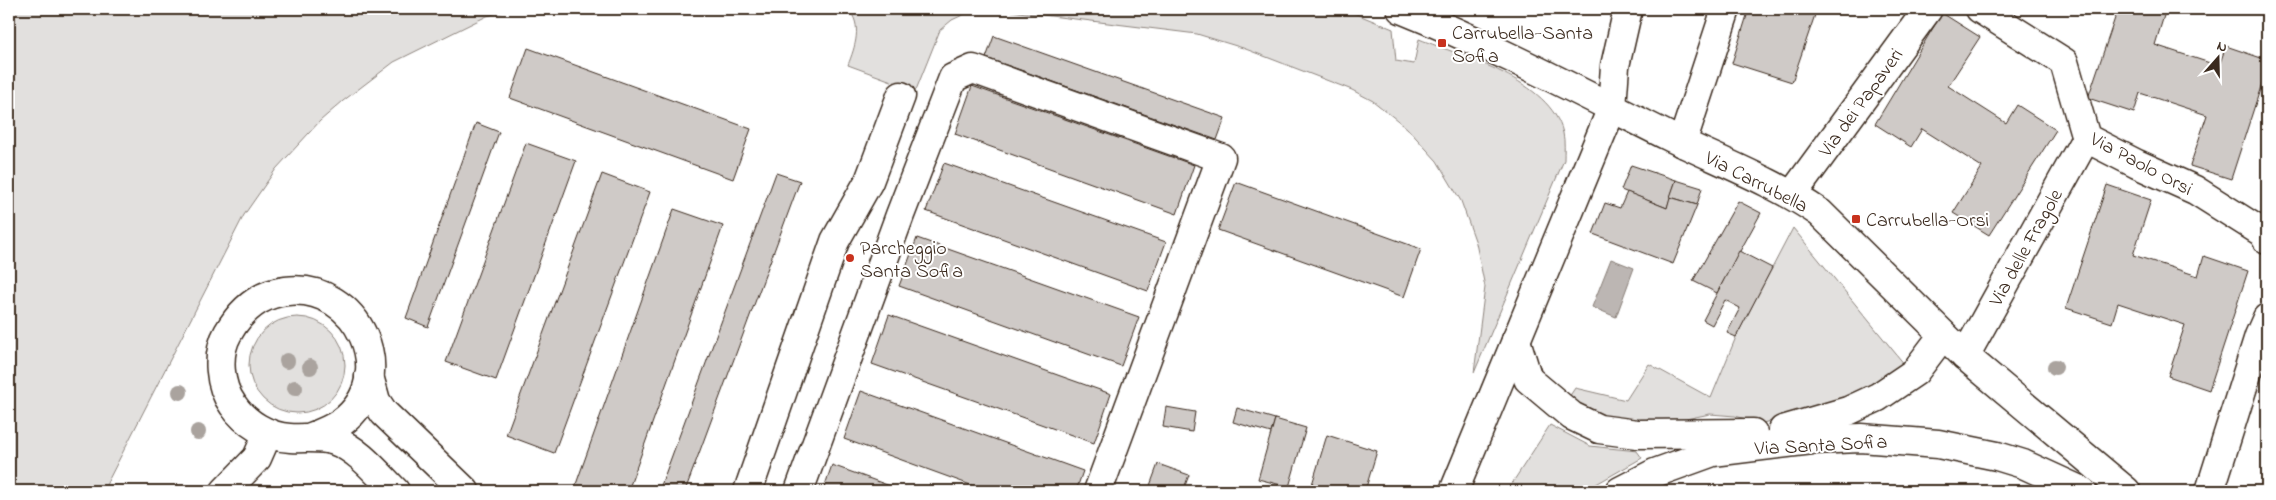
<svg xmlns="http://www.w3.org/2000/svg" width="2276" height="500" font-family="'Indie Flower',sans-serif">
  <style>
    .green { fill: #e2e0de; stroke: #8e857e }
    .water { fill: #bcb6b3; stroke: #887e77 }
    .building { fill: #cfcac7; stroke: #3b2a1e }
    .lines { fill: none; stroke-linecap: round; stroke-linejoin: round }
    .minor-casing { stroke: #3b2a1e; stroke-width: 31 }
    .major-casing { stroke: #3b2a1e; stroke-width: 31 }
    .minor { stroke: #fff; stroke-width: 28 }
    .major { stroke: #fff; stroke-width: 28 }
    .tree { fill: #aaa39e }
    .poi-dot { fill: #c8321e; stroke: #fff; stroke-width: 2 }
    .labels { text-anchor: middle; stroke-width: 4; stroke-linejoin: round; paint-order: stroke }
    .poi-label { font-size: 20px; fill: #3b2a1e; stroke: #fff; text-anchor: start }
    .street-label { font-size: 20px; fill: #3b2a1e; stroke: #fff }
  </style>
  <rect width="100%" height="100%" fill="#fff"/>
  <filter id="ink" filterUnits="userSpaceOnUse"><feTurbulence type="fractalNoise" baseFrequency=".02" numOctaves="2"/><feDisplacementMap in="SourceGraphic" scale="10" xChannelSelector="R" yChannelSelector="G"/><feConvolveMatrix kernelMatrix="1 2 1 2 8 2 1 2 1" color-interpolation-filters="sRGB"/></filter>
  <g filter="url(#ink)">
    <g class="green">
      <path d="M 9,9 L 512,9 L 487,16 L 394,62 L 343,101 L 320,121 L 276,169 L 244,215 L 103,491 L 9,491 Z"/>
      <path d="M 848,9 L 1344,9 L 1393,29 L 1396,61 L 1414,64 L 1419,39 C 1464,57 1550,80 1563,133 C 1565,141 1564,152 1564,160 L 1474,373 L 1485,287 L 1476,243 L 1461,201 L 1437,161 L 1407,128 L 1373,101 L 1352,90 L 1243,48 L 1197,34 L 1002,10 L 984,10 L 969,12 L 952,20 L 940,30 L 916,90 L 848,65 C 855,47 863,25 848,9 Z"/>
      <path d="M 1793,228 L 1905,365 L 1889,377 L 1837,403 L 1792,417 L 1762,423 L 1735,416 L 1710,414 L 1676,421 L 1648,423 L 1602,416 L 1587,410 L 1569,397 L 1575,388 L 1626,400 L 1649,364 L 1711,398 L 1736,337 Z"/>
      <circle cx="297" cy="365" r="48"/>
      <path d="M 1550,425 L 1590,446 L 1637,451 L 1642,458 L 1584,491 L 1507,491 Z"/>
    </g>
    <path class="water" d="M 1611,259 L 1634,268 L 1616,317 L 1592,307 Z"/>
    <g class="building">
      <path d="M 1749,9 L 1817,9 L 1792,82 L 1732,63 Z"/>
      <path d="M 2118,9 L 2166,9 L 2155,45 L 2219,66 L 2226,46 L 2267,60 L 2267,68 L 2231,179 L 2190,166 L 2207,115 L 2140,93 L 2134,113 L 2088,98 Z"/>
      <path d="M 1942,13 L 1980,37 L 1948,86 L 2006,123 L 2017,105 L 2056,130 L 1989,235 L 1953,213 L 1982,167 L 1922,129 L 1911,147 L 1875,124 Z"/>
      <path d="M 994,36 L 1225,118 L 1217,140 L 986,58 Z"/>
      <path d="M 528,48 L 751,129 L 733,179 L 510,98 Z"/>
      <path d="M 972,86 L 1194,165 L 1177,214 L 955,134 Z"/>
      <path d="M 476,123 L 499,132 L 428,327 L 406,318 Z"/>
      <path d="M 526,143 L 576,161 L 496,380 L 446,362 Z"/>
      <path d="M 944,163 L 1166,242 L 1148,291 L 926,211 Z"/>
      <path d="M 1631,165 L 1676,180 L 1667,208 L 1621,190 Z"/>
      <path d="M 776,173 L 800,181 L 685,491 L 659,491 Z"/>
      <path d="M 602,174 L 650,192 L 554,453 L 506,435 Z"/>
      <path d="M 1676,180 L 1702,188 L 1697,205 L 1670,197 Z"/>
      <path d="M 1236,182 L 1421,249 L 1404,297 L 1218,230 Z"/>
      <path d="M 2107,185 L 2151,200 L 2133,255 L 2198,276 L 2204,256 L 2248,271 L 2209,390 L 2168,376 L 2185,325 L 2118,303 L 2112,323 L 2066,308 Z"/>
      <path d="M 1627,192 L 1667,208 L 1670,197 L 1697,205 L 1673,264 L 1593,234 L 1605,203 L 1620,208 Z"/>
      <path d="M 1738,201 L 1761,213 L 1717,293 L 1693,281 Z"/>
      <path d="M 674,209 L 723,226 L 628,491 L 587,491 L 575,487 Z"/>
      <path d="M 917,238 L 1139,317 L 1121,366 L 899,286 Z"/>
      <path d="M 1739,251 L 1772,268 L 1736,337 L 1727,333 L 1740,308 L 1725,300 L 1712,325 L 1703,320 Z"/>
      <path d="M 889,315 L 1111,394 L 1094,443 L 872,364 Z"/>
      <path d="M 861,391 L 1083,471 L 1076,491 L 987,491 L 844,439 Z"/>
      <path d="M 1166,407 L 1195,412 L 1192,432 L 1163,427 Z"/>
      <path d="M 1237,408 L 1275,419 L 1271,433 L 1233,422 Z"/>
      <path d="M 1275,419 L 1306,428 L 1289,487 L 1258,479 Z"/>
      <path d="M 1327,435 L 1377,451 L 1365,491 L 1310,491 Z"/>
      <path d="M 1158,464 L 1189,475 L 1183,491 L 1148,491 Z"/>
      <path d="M 832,465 L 904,491 L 823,491 Z"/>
    </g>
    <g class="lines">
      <defs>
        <g id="minor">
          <path d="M 1980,9 L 2064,62 L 2086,138 L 2137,164 L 2195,190 L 2263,233 L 2267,240"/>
          <path d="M 1612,108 L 1615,66 L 1628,9"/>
          <path d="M 1682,143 L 1726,9"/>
          <path d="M 1792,195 L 1928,9"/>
          <path d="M 1965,356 L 2086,138"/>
          <path d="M 369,376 L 376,401 L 384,413 L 465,491"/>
          <path d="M 311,437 C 322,433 332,429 342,422 C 402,377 358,282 286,291 C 259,294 241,310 228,333 C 216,354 219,386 233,405 C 245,423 268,437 290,438 C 305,439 320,436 335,441 C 358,449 378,474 395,491"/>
          <path d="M 225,491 L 257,458 L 268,433"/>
          <path d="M 748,491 L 835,241 L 869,181 L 901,96"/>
          <path d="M 799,491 L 900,215 L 953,78 L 973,69 L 1221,158 L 1098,491"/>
          <path d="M 2210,491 L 2259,336 L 2267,318"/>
        </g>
        <g id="major">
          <path d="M 1401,9 C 1493,46 1580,92 1668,136 C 1719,161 1773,181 1820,213 L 1965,356 L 2126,491"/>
          <path d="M 1516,340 L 1528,379 L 1572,416 L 1599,429 L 1637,434 L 1753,433"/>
          <path d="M 1783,430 L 1848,411 L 1878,397 L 1915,372 L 1943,335"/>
          <path d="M 1454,491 L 1612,108"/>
          <path d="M 1620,491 L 1655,473 L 1713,452 L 1812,440 L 1861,438 L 1938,444 L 1997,456 L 2023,464 L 2082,491"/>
        </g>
      </defs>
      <use href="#minor" class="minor-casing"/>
      <use href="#major" class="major-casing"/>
      <use href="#minor" class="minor"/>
      <use href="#major" class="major"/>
    </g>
    <g class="tree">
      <circle cx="287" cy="361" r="8"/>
      <circle cx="310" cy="367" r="8"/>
      <circle cx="2055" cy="367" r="8"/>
      <circle cx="295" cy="388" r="8"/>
      <circle cx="180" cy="392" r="8"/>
      <circle cx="198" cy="432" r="8"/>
    </g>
  </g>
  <g class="poi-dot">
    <rect x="1437" y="38" width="10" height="10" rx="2.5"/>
    <rect x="1851" y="214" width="10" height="10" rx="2.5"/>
    <circle cx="850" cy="258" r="5"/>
  </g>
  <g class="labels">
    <g class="poi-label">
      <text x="1452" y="39">Carrubella-Santa<tspan x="1452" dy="23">Sofia</tspan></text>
      <text x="1866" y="226">Carrubella-Orsi</text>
      <text x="860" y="254">Parcheggio<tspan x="860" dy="23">Santa Sofia</tspan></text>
    </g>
    <g class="street-label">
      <text transform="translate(1860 102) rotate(-54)" y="7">Via dei Papaveri</text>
      <text transform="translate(2142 163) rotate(28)" y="7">Via Paolo Orsi</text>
      <text transform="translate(1757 181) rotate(27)" y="7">Via Carrubella</text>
      <text transform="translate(2025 247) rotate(-61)" y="7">Via delle Fragole</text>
      <text transform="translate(1821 444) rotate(-3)" y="7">Via Santa Sofia</text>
    </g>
  </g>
  <rect width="2276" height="500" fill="none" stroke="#fff" stroke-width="30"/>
  <rect x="15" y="15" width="2246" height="470" fill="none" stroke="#3b2a1e" stroke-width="2" filter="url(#ink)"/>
  <g transform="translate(2218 58) rotate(20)" stroke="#ffffff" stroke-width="4" paint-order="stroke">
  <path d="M0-4L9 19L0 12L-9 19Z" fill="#3b2a1e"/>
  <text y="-8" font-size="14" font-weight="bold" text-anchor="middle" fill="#3b2a1e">N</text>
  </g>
</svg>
